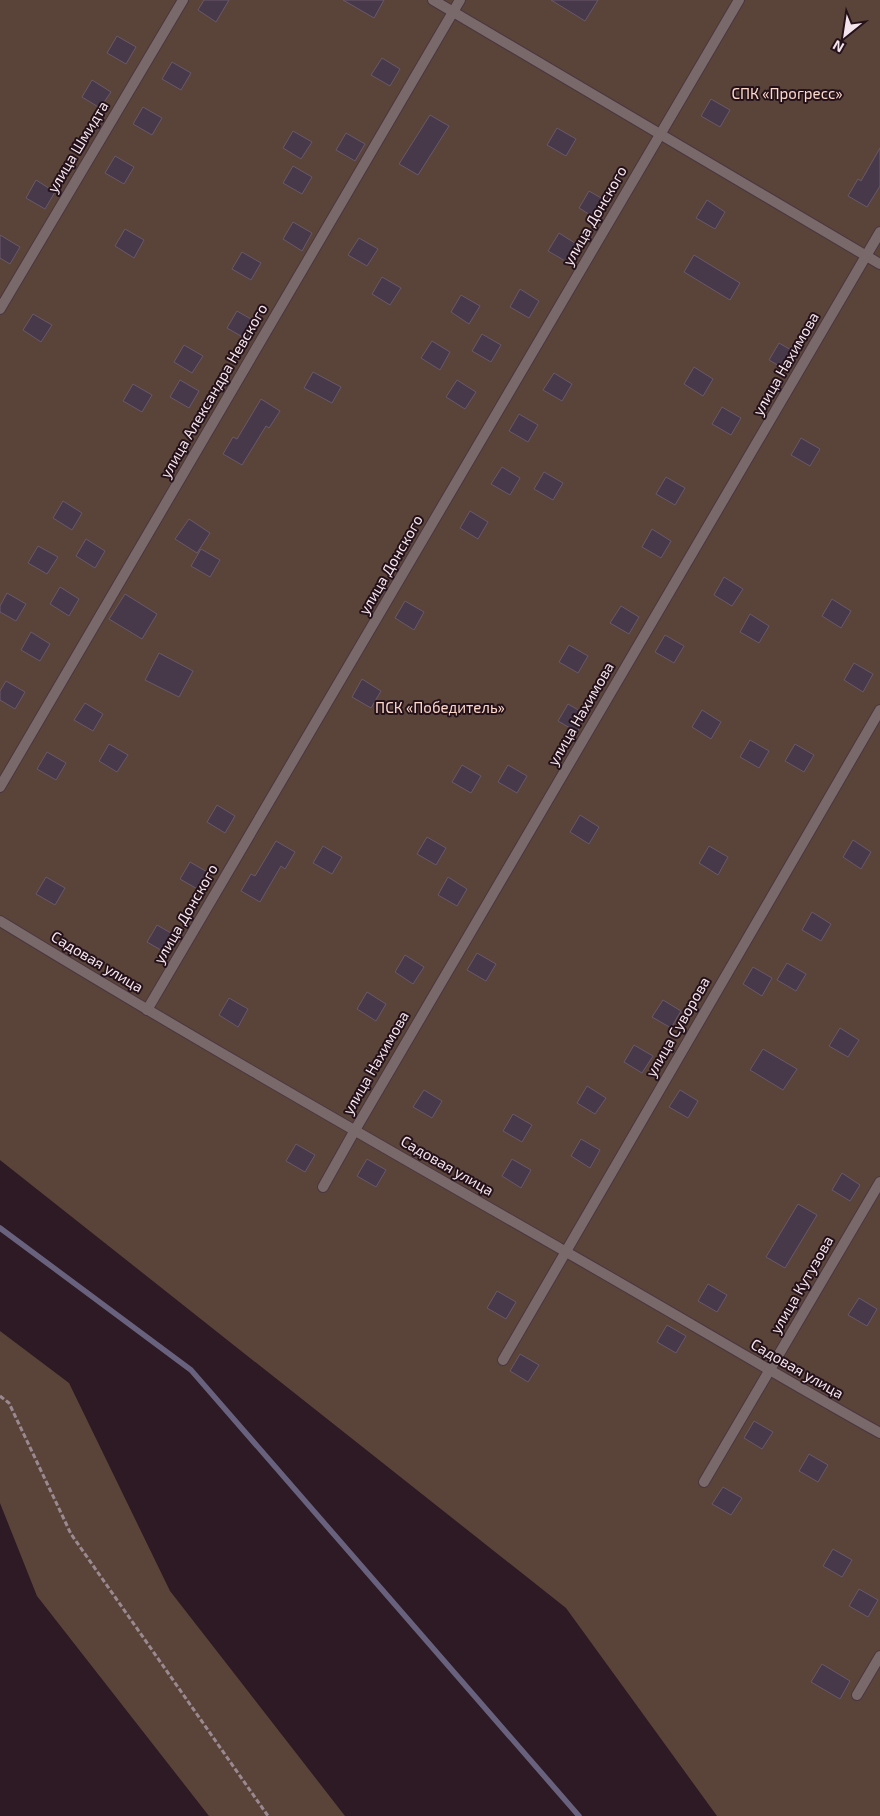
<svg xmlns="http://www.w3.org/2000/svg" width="880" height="1816" font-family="'Exo 2',sans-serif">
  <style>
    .green { fill: #5a443a }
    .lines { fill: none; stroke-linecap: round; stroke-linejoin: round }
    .stream { stroke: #69627f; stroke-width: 5.5 }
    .building { fill: #48394a; stroke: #68586a }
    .street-casing { stroke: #4a3640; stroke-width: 12 }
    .path { stroke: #9a8991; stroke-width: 3; stroke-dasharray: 5 2.5; stroke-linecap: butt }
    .street { stroke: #79696a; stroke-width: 10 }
    .labels { text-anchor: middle; stroke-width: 4; stroke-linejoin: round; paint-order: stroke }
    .park-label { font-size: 15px; fill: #fdd9ca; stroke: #24111a }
    .street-label { font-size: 15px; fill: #f4e5ec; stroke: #24111a }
  </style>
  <rect width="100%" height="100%" fill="#2e1a24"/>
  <g class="green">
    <path d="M 0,0 L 880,0 L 880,1816 L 717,1816 L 566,1608 L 0,1160 Z"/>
    <path d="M 0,1331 L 69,1383 L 170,1591 L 345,1816 L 209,1816 L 37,1596 L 0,1503 Z"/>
  </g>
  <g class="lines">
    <path class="stream" d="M 0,1228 L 191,1370 L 579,1816"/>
  </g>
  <g class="building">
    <path d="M 204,0 L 229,0 L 216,22 L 198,10 Z"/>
    <path d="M 343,0 L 384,0 L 374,18 Z"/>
    <path d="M 551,0 L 598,0 L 585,21 Z"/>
    <path d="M 117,36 L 136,47 L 126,64 L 107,53 Z"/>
    <path d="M 382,58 L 400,69 L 390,86 L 371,75 Z"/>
    <path d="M 172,62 L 191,73 L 181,90 L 162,79 Z"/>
    <path d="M 92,80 L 111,92 L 100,108 L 82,97 Z"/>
    <path d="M 711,99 L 730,110 L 720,127 L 701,116 Z"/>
    <path d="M 143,107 L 162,118 L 152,135 L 133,124 Z"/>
    <path d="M 430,115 L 449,126 L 418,175 L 399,164 Z"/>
    <path d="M 557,128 L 576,139 L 566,156 L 547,145 Z"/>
    <path d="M 293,131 L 312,142 L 301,159 L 283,148 Z"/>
    <path d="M 346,133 L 365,144 L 355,161 L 336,150 Z"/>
    <path d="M 880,148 L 880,186 L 867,207 L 848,196 L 858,179 L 861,181 Z"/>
    <path d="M 115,156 L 134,167 L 124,184 L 105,173 Z"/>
    <path d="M 293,166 L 312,177 L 302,194 L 283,183 Z"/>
    <path d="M 36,180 L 55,192 L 45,209 L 26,198 Z"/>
    <path d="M 589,191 L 608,202 L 597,219 L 579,208 Z"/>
    <path d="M 707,200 L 725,212 L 715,229 L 696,218 Z"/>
    <path d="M 293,222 L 312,233 L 302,251 L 283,239 Z"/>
    <path d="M 125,229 L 144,240 L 134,258 L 115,246 Z"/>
    <path d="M 559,233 L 578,245 L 567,262 L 548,251 Z"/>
    <path d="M 0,235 L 20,247 L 10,264 L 0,258 Z"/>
    <path d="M 359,238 L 378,249 L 367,266 L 348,255 Z"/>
    <path d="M 242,252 L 261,263 L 251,280 L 232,269 Z"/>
    <path d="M 694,255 L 740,283 L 730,300 L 684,272 Z"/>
    <path d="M 382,277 L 401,288 L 390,305 L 372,294 Z"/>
    <path d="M 520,289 L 539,301 L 529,318 L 510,307 Z"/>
    <path d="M 461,295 L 480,306 L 469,324 L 451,312 Z"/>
    <path d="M 237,311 L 256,322 L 246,339 L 227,328 Z"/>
    <path d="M 33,314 L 52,325 L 41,342 L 23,330 Z"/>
    <path d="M 482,334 L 501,345 L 491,362 L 472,351 Z"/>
    <path d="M 432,341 L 450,352 L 440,370 L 421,358 Z"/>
    <path d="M 779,343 L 798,354 L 788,371 L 769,360 Z"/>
    <path d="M 184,345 L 203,356 L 192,373 L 174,362 Z"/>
    <path d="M 694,367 L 713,379 L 703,396 L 684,384 Z"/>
    <path d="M 313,372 L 341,387 L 332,403 L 304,388 Z"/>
    <path d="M 554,373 L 572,384 L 562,401 L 543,390 Z"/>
    <path d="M 180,380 L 199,391 L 189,408 L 170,397 Z"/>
    <path d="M 457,380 L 476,392 L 465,409 L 446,397 Z"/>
    <path d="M 133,384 L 152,395 L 142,412 L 123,401 Z"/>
    <path d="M 261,399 L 280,411 L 269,428 L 266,426 L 242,465 L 223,454 L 233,437 L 237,439 Z"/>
    <path d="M 722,407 L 741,418 L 731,435 L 712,424 Z"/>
    <path d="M 519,414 L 538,425 L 528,442 L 509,431 Z"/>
    <path d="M 801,438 L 820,449 L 810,466 L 791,455 Z"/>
    <path d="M 502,467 L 520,478 L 510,495 L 491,484 Z"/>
    <path d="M 544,472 L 563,483 L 553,500 L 534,489 Z"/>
    <path d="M 666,477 L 685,488 L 675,505 L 656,494 Z"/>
    <path d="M 63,501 L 82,513 L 72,530 L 53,518 Z"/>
    <path d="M 470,511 L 488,522 L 478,539 L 460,528 Z"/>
    <path d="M 189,519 L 210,533 L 197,553 L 175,539 Z"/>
    <path d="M 652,529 L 671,541 L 661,558 L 642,547 Z"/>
    <path d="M 86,539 L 105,551 L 95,568 L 76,556 Z"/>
    <path d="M 38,546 L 58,557 L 47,574 L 28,563 Z"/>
    <path d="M 201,549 L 220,560 L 210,577 L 191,566 Z"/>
    <path d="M 724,577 L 743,589 L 732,606 L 714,595 Z"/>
    <path d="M 60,587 L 79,599 L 69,616 L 50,604 Z"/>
    <path d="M 7,593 L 26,604 L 16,621 L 0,612 L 0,606 Z"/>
    <path d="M 125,594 L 157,614 L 142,639 L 109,619 Z"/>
    <path d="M 832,599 L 851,611 L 841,628 L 822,616 Z"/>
    <path d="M 405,601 L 424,612 L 414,630 L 395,618 Z"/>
    <path d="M 621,606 L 639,617 L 629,634 L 610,623 Z"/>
    <path d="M 750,614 L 769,626 L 759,643 L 740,632 Z"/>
    <path d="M 31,632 L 50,644 L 40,661 L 21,650 Z"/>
    <path d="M 665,635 L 684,646 L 674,663 L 655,652 Z"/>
    <path d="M 569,645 L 588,656 L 578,673 L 559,662 Z"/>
    <path d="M 159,653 L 193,671 L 179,697 L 145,680 Z"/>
    <path d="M 854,663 L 873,674 L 863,692 L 844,680 Z"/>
    <path d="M 362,679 L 381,691 L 371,708 L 352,697 Z"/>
    <path d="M 6,681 L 25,692 L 15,709 L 0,700 L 0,691 Z"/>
    <path d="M 85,703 L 103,714 L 93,731 L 74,720 Z"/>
    <path d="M 568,704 L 587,715 L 577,732 L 558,721 Z"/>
    <path d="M 702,710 L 721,722 L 711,739 L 692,727 Z"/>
    <path d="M 750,740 L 769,751 L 759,768 L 740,757 Z"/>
    <path d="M 109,744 L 128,755 L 117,772 L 99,761 Z"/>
    <path d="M 795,744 L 814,755 L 804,772 L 785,761 Z"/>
    <path d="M 47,752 L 66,763 L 56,780 L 37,769 Z"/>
    <path d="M 462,765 L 481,776 L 471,793 L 452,782 Z"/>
    <path d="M 508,765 L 527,776 L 517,793 L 498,782 Z"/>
    <path d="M 217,805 L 235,816 L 225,833 L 207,822 Z"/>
    <path d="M 580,815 L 599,827 L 589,844 L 570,832 Z"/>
    <path d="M 427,837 L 446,848 L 436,865 L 417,854 Z"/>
    <path d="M 853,840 L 871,852 L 861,869 L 843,857 Z"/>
    <path d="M 276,841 L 295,852 L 285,869 L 281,866 L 260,902 L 241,891 L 251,874 L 255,876 Z"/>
    <path d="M 323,846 L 342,857 L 332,874 L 313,863 Z"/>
    <path d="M 709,846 L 728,857 L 718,875 L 699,863 Z"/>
    <path d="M 190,862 L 209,873 L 199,890 L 180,879 Z"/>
    <path d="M 46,877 L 65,888 L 55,905 L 36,894 Z"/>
    <path d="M 448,877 L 467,889 L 457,906 L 438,895 Z"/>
    <path d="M 812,912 L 831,924 L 821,941 L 802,930 Z"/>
    <path d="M 157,925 L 176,936 L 166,953 L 147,942 Z"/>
    <path d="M 477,953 L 496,964 L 486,981 L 467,970 Z"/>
    <path d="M 405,955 L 424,967 L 413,984 L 395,972 Z"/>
    <path d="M 787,963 L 806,974 L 796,991 L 777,980 Z"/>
    <path d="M 753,967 L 772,978 L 762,996 L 743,984 Z"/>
    <path d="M 367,992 L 386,1004 L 376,1021 L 357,1009 Z"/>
    <path d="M 229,998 L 248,1009 L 238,1027 L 219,1015 Z"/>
    <path d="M 663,1000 L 681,1011 L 671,1028 L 652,1017 Z"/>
    <path d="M 840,1028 L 859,1040 L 848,1057 L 829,1046 Z"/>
    <path d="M 634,1045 L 653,1056 L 642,1073 L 624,1062 Z"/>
    <path d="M 763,1049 L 797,1069 L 783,1090 L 750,1070 Z"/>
    <path d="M 587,1086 L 606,1098 L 595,1114 L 577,1103 Z"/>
    <path d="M 424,1090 L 442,1101 L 432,1118 L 413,1107 Z"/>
    <path d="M 680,1090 L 698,1101 L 688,1118 L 669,1107 Z"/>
    <path d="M 513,1114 L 532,1125 L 522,1142 L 503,1131 Z"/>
    <path d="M 581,1139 L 600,1150 L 590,1168 L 571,1156 Z"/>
    <path d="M 296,1144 L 315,1155 L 305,1172 L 286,1161 Z"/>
    <path d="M 367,1159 L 386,1170 L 376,1187 L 357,1176 Z"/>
    <path d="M 512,1159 L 531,1170 L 521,1188 L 502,1176 Z"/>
    <path d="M 842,1173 L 860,1185 L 850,1201 L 832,1190 Z"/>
    <path d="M 798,1204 L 817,1215 L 785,1268 L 766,1257 Z"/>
    <path d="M 708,1284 L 727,1295 L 717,1312 L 698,1301 Z"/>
    <path d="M 497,1291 L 516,1302 L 506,1319 L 487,1308 Z"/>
    <path d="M 859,1298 L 877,1309 L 867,1326 L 848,1315 Z"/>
    <path d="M 667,1325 L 686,1336 L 676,1353 L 657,1342 Z"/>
    <path d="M 520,1354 L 539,1365 L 528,1382 L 510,1371 Z"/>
    <path d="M 754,1421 L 773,1432 L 762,1449 L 744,1438 Z"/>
    <path d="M 809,1454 L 828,1465 L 818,1482 L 799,1471 Z"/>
    <path d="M 723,1487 L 742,1498 L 731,1515 L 712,1504 Z"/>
    <path d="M 833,1549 L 852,1560 L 842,1577 L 823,1566 Z"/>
    <path d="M 859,1589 L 878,1600 L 868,1617 L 849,1606 Z"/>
    <path d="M 822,1664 L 850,1681 L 840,1699 L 811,1682 Z"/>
  </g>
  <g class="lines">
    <defs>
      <g id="street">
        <path d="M 433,0 L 880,264"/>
        <path d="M 0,309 L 183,0"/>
        <path d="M 0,787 L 460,0"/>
        <path d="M 0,921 C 185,1034 373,1141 561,1249 C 668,1310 773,1373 880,1433"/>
        <path d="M 147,1010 L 739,0"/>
        <path d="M 323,1187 L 355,1130 L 880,232"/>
        <path d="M 503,1360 L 880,710"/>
        <path d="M 704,1482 L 880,1182"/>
        <path d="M 857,1695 L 880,1656"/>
      </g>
    </defs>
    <use href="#street" class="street-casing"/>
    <path class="path" d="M 0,1396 L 9,1403 L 71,1534 L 268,1816"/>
    <use href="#street" class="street"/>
  </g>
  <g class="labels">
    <g class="park-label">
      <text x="787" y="99">СПК «Прогресс»</text>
      <text x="440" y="713">ПСК «Победитель»</text>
    </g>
    <g class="street-label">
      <text transform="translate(78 147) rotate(-59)" y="5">улица Шмидта</text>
      <text transform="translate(595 216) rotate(-60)" y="5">улица Донского</text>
      <text transform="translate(786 364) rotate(-60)" y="5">улица Нахимова</text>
      <text transform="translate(214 391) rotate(-60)" y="5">улица Александра Невского</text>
      <text transform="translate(391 565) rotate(-60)" y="5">улица Донского</text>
      <text transform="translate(581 714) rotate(-60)" y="5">улица Нахимова</text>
      <text transform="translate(186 914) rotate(-60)" y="5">улица Донского</text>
      <text transform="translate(97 962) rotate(31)" y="5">Садовая улица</text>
      <text transform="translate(678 1027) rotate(-60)" y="5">улица Суворова</text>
      <text transform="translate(376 1063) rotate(-60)" y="5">улица Нахимова</text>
      <text transform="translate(447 1166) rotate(30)" y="5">Садовая улица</text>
      <text transform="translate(802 1285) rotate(-60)" y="5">улица Кутузова</text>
      <text transform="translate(797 1369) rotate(30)" y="5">Садовая улица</text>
    </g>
  </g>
  <g transform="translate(845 35) rotate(210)" stroke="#24111a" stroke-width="4" paint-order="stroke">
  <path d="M0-4L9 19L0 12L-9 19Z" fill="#f4e5ec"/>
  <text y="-8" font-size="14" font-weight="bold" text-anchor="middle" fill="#f4e5ec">N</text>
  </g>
</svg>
